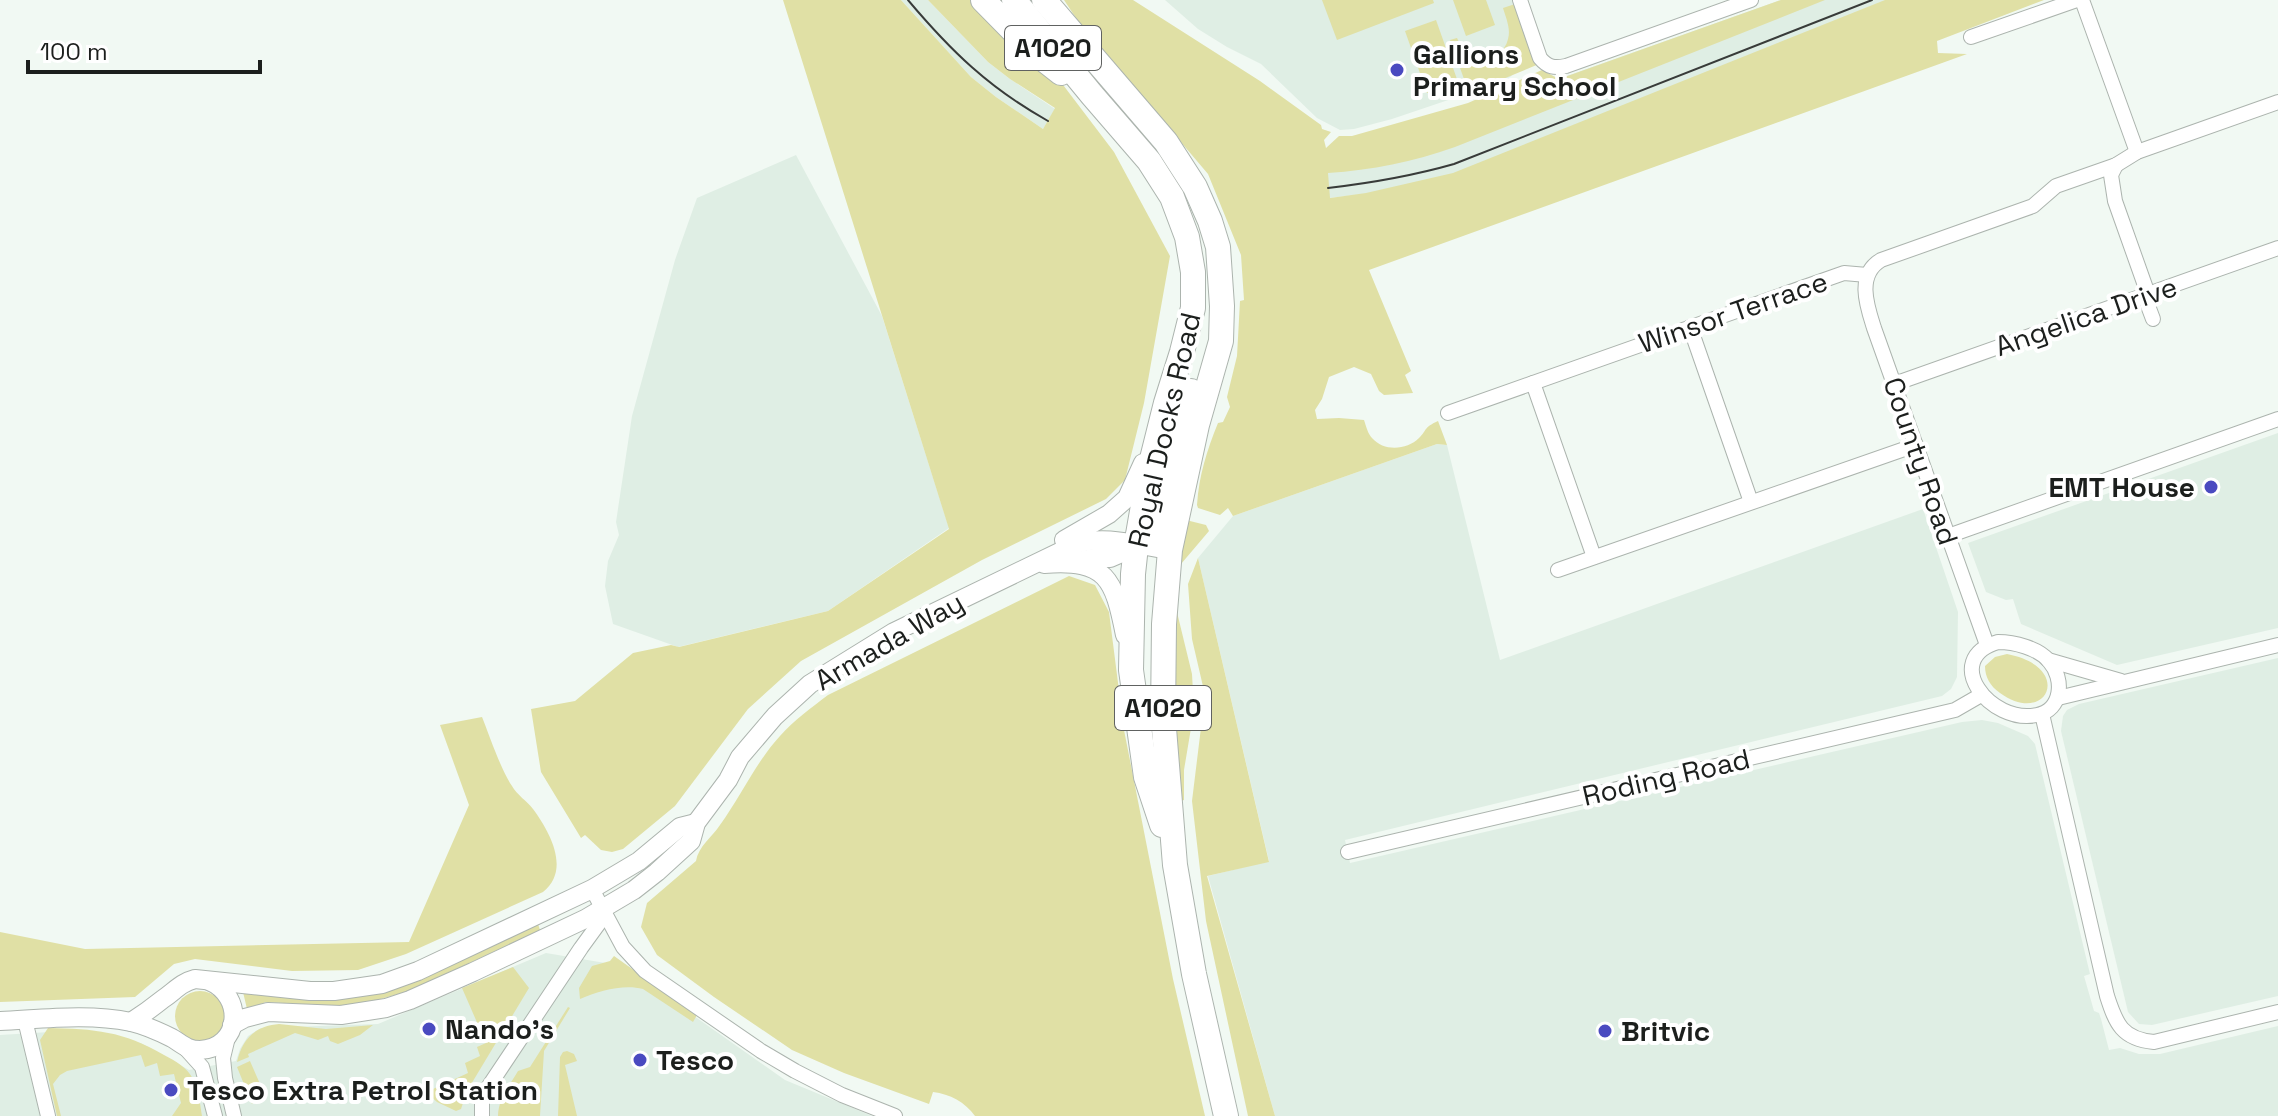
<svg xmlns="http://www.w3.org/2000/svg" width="2278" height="1116" font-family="'Space Grotesk',sans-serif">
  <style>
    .built { fill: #dfeee4 }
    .green { fill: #e0e0a5 }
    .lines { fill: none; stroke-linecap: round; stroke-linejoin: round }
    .minor-casing { stroke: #acb4ae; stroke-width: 16 }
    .tertiary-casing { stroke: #acb4ae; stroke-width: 20 }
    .trunk-casing { stroke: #acb4ae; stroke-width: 26 }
    .minor { stroke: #fff; stroke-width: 14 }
    .tertiary { stroke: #fff; stroke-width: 18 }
    .trunk { stroke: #fff; stroke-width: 24 }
    .tram { stroke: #383b39; stroke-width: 2 }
    .poi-dot { fill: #4a4ac0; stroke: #fff; stroke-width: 3 }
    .labels { text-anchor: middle; stroke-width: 8; stroke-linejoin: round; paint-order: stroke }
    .shield { fill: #fff; stroke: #606261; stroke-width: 2 }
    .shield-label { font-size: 26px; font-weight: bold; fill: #1c1f1d }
    .poi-label { font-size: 28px; font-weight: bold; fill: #1c1f1d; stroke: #fff; text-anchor: start }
    .street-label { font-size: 28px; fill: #1c1f1d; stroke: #fff }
  </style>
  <rect width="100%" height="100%" fill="#f1f9f3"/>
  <g class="built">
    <path d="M 901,0 L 928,0 L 988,62 L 1010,79 L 1055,109 L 1043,129 L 996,97 L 971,77 Z"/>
    <path d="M 1165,0 L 1513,0 L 1534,57 L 1510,77 L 1469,93 L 1392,119 L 1354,129 L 1340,130 L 1317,118 L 1261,64 L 1227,47 L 1198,29 Z"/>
    <path d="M 1781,0 L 1939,0 L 1518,159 L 1409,189 L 1329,198 L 1327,161 Z"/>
    <path d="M 796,155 L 882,316 L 949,528 L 828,611 L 678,647 L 613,624 L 605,586 L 608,561 L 619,535 L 616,522 L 632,416 L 675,260 L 697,198 Z"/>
    <path d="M 2278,433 L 2278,628 L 2117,665 L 2021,624 L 2013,599 L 2006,600 L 1986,592 L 1968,543 Z"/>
    <path d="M 1437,444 L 1447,445 L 1500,660 L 1923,509 L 1958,612 L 1957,677 L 1951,689 L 1942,696 L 1345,840 L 1350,863 L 1962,722 L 1982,720 L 1998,723 L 2028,736 L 2035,744 L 2090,974 L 2084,976 L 2094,1011 L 2099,1013 L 2101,1019 L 2109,1050 L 2120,1048 L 2139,1054 L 2160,1054 L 2278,1026 L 2278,1116 L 1275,1116 L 1208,876 L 1269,861 L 1198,558 L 1233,516 Z"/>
    <path d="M 2278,658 L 2278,996 L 2152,1025 L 2139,1024 L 2128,1012 L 2061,731 L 2063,716 L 2067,710 L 2079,704 Z"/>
    <path d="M 546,953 L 623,966 L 785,1080 L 872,1116 L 0,1116 L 0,1035 L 49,1032 L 141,1043 L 189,1070 L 236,1061 L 240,1049 L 248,1036 L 261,1028 L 378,1024 Z"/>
  </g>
  <g class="green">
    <path d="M 783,0 L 901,0 L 971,77 L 996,97 L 1043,129 L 1055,108 L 1010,79 L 988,62 L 928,0 L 1005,0 L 1054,73 L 1114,152 L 1170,256 L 1144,403 L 1125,480 L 1106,499 L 982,560 L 801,661 L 748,709 L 675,806 L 623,849 L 612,852 L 601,850 L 585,835 L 581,838 L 541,772 L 531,709 L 575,701 L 633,653 L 671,645 L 679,647 L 828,611 L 949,529 Z"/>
    <path d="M 1064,0 L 1133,0 L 1260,81 L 1321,125 L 1322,129 L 1331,132 L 1324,140 L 1326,148 L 1339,136 L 1352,136 L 1468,103 L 1542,70 L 1559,79 L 1781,0 L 1825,0 L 1455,147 C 1413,162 1372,170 1328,173 L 1330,198 L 1366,193 L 1453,173 L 1885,0 L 2044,0 L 1937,41 L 1938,53 L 1967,54 L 1369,270 L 1411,371 L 1405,375 L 1413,393 L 1384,395 L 1379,391 L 1371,374 L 1354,367 L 1329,377 L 1322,399 L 1315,410 L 1317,419 L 1339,418 L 1364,420 C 1366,426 1368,434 1372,438 C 1384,452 1407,450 1419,438 C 1428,429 1423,428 1438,421 L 1447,445 L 1437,444 L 1233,516 L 1228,508 L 1220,515 L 1198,508 L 1197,505 C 1199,475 1207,450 1218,423 L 1223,422 L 1230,407 L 1227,397 L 1237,356 L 1240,301 L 1244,300 L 1241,255 L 1208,174 L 1078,21 Z"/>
    <path d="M 1322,0 L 1433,0 L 1434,3 L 1337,40 Z"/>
    <path d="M 1453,0 L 1486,0 L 1495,25 L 1466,36 Z"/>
    <path d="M 1515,4 L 1539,64 L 1469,93 L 1450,40 L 1457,38 C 1460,44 1462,50 1468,54 C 1482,65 1504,57 1508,39 C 1511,29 1506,18 1503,8 Z"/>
    <path d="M 1436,20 L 1458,82 L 1427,93 L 1405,31 Z"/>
    <path d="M 1186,520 L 1206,525 L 1209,531 L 1181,564 L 1175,604 L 1192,674 L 1193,692 L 1192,722 L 1184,770 L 1184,800 L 1181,801 L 1174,744 L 1174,599 Z"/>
    <path d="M 1198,558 L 1269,862 L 1207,876 L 1275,1116 L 1248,1116 L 1206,921 L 1192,801 L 1205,695 L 1192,639 L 1188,584 Z"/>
    <path d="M 1069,576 L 1095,585 L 1109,612 L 1124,730 L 1173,979 L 1205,1116 L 975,1116 C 965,1102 950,1094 933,1092 L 929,1104 L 844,1073 L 792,1050 L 714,997 L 657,955 L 641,927 L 647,903 L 696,861 C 698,847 712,837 720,825 C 741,796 756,762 780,736 C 794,720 811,708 828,695 Z"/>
    <path d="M 2007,654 C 2075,667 2047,727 2000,693 C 1990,686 1985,677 1985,666 L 1995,657 Z"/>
    <path d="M 482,717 C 490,737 501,770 512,786 C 517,795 527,801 533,809 C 550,832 571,870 543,892 L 406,954 L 358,970 L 292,971 L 195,959 L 174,964 L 135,997 L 0,1002 L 0,932 L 85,949 L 409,942 L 469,805 L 440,725 Z"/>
    <path d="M 538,924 L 540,930 L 412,990 L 370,1002 L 335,1006 L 266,1002 L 247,1009 L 243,992 L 330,999 L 381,993 Z"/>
    <path d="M 614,956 L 697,1015 L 693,1022 L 643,989 C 623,984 599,991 580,999 L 579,988 L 592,966 L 610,961 Z"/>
    <path d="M 513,967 L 529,988 L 467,1091 L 461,1109 L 456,1111 L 437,1102 L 421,1088 L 430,1082 L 433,1089 L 468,1073 L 465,1063 L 480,1056 L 477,1047 L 486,1043 L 462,988 Z"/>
    <circle cx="200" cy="1016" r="25"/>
    <path d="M 568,1007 L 570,1008 L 544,1051 L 540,1116 L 498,1116 C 498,1099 510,1085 518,1071 L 530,1067 Z"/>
    <path d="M 279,1024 L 326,1029 L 373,1025 L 360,1035 L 338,1044 L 330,1041 L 328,1036 L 318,1040 L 295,1033 L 248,1054 L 249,1057 L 237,1062 C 242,1039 255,1026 279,1024 Z"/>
    <path d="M 48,1028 C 95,1029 123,1031 164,1055 C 175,1061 187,1067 193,1079 C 199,1090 200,1104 202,1116 L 172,1116 L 181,1103 L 174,1074 L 160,1076 L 157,1063 L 145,1067 L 141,1055 L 67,1071 L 60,1075 L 53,1084 L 61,1116 L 57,1116 L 40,1040 Z"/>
    <path d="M 567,1051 L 574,1054 L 577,1061 L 565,1065 L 577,1116 L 558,1116 L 560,1057 L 563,1052 Z"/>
    <path d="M 250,1061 L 264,1093 L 257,1097 L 252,1104 L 237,1067 Z"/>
  </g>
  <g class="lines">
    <defs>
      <g id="minor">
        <path d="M 1520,0 L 1540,58 C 1548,68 1555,68 1566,66 L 1751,0"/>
        <path d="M 2082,0 L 2137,152"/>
        <path d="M 1971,37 L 2077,0"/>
        <path d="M 2116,165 L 2111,175 L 2115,201 L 2148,294"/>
        <path d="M 2144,295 L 2153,319"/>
        <path d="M 1690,327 L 1751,502"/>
        <path d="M 1533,383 L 1594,557"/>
        <path d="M 1894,384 L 2278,248"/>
        <path d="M 1448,413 L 1844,273 L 1867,275"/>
        <path d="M 1948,536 L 2278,419"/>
        <path d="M 1558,570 L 1916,445"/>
        <path d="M 1998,642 C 2014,642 2038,648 2049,661 C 2065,679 2062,710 2037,715 C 1990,725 1940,659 1998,642 Z"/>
        <path d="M 1987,645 L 1874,328 C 1867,306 1856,275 1881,260 L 2033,206 L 2056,186 L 2116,165 L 2137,152 L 2278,102"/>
        <path d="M 2048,660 L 2121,681"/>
        <path d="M 2058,698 L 2278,645"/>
        <path d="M 2042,714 L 2107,996 C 2116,1024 2122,1039 2154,1042 L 2278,1012"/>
        <path d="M 1348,852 L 1955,710 L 1981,695"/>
        <path d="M 592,889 L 623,947 L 645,971 L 761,1051 L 795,1071 L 842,1095 L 895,1116"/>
        <path d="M 25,1020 L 48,1116"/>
        <path d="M 229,1033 L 223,1058 L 225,1078 L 234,1116"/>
        <path d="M 184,1047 L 202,1067 L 215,1116"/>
        <path d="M 482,1116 L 482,1100 L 487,1089 L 581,948 L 605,915"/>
      </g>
      <g id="tertiary">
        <path d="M 1064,540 L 1109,514 L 1127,498 L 1143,463"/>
        <path d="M 1077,561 L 1093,558 L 1110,558 L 1156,538 L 1162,505"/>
        <path d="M 1044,564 C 1107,559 1114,579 1125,635"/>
        <path d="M 0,1021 C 42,1019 89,1013 131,1022 C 144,1025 160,1032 172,1038 C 182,1044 187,1050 200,1050 C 241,1048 245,996 209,981"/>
        <path d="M 131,1022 C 142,1015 153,1007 163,999 C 175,991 180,983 195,979 L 310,991 L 334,991 L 382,984 L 418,971 L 592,889 L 639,861 L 680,827 L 696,823"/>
        <path d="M 232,1025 L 245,1018 L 268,1012 L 341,1015 L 386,1008 L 410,1000 L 473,972 L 585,919 L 634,890 L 657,872 L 691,841 L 696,823 L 728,780 L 740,757 L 775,716 L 810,684 L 894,632 L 1076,544 C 1106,534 1139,546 1170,550"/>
      </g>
      <g id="trunk">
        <path d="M 983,0 L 1033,51 L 1061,73"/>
        <path d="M 1014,0 L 1092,95 L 1149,161 L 1172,197 L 1187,237 L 1193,272 L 1193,308 L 1182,352 L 1166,403 L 1149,471 L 1136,546 L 1133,574 L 1131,670 L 1146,777 L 1162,825"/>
        <path d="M 1044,0 L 1166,142 L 1195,187 L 1210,221 L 1218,247 L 1222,306 L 1221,341 L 1197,425 L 1170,550 L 1164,624 L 1163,716 L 1175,865 L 1194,974 L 1226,1116"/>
        <path d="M 1162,505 L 1179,427 L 1191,391"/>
      </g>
    </defs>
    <use href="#minor" class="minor-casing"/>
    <use href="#tertiary" class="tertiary-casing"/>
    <use href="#trunk" class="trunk-casing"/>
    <use href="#minor" class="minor"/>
    <use href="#tertiary" class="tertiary"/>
    <use href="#trunk" class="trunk"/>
    <g class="tram">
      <path d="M 908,0 C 951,51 989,88 1048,121"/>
      <path d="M 1328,188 C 1371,183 1412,176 1454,164 L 1872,0"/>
    </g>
  </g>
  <g class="poi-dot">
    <circle cx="1397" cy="70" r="8"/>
    <circle cx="2211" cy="487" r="8"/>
    <circle cx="429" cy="1029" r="8"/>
    <circle cx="1605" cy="1031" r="8"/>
    <circle cx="640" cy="1060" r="8"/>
    <circle cx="171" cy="1090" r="8"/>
  </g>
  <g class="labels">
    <g class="shield">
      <rect x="1005" y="26" width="96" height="44" rx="6"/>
      <rect x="1115" y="686" width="96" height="44" rx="6"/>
    </g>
    <g class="shield-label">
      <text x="1053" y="57">A1020</text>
      <text x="1163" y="717">A1020</text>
    </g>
    <g class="poi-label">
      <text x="1413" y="64">Gallions<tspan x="1413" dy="32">Primary School</tspan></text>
      <text x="2195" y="497" text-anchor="end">EMT House</text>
      <text x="445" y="1039">Nando's</text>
      <text x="1621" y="1041">Britvic</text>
      <text x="656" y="1070">Tesco</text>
      <text x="187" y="1100">Tesco Extra Petrol Station</text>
    </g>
    <g class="street-label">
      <text transform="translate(1733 312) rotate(-19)" y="10">Winsor Terrace</text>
      <text transform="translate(2086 316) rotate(-19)" y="10">Angelica Drive</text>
      <text transform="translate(1164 430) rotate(-77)" y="10">Royal Docks Road</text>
      <text transform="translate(1921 461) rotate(71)" y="10">County Road</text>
      <text transform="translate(889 641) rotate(-30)" y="10">Armada Way</text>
      <text transform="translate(1666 777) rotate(-13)" y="10">Roding Road</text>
    </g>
  </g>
  <path d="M28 60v12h232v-12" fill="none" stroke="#1c1f1d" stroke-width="4"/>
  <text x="40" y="60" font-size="24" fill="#1c1f1d" stroke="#ffffff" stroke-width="6" paint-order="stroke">100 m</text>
</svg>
